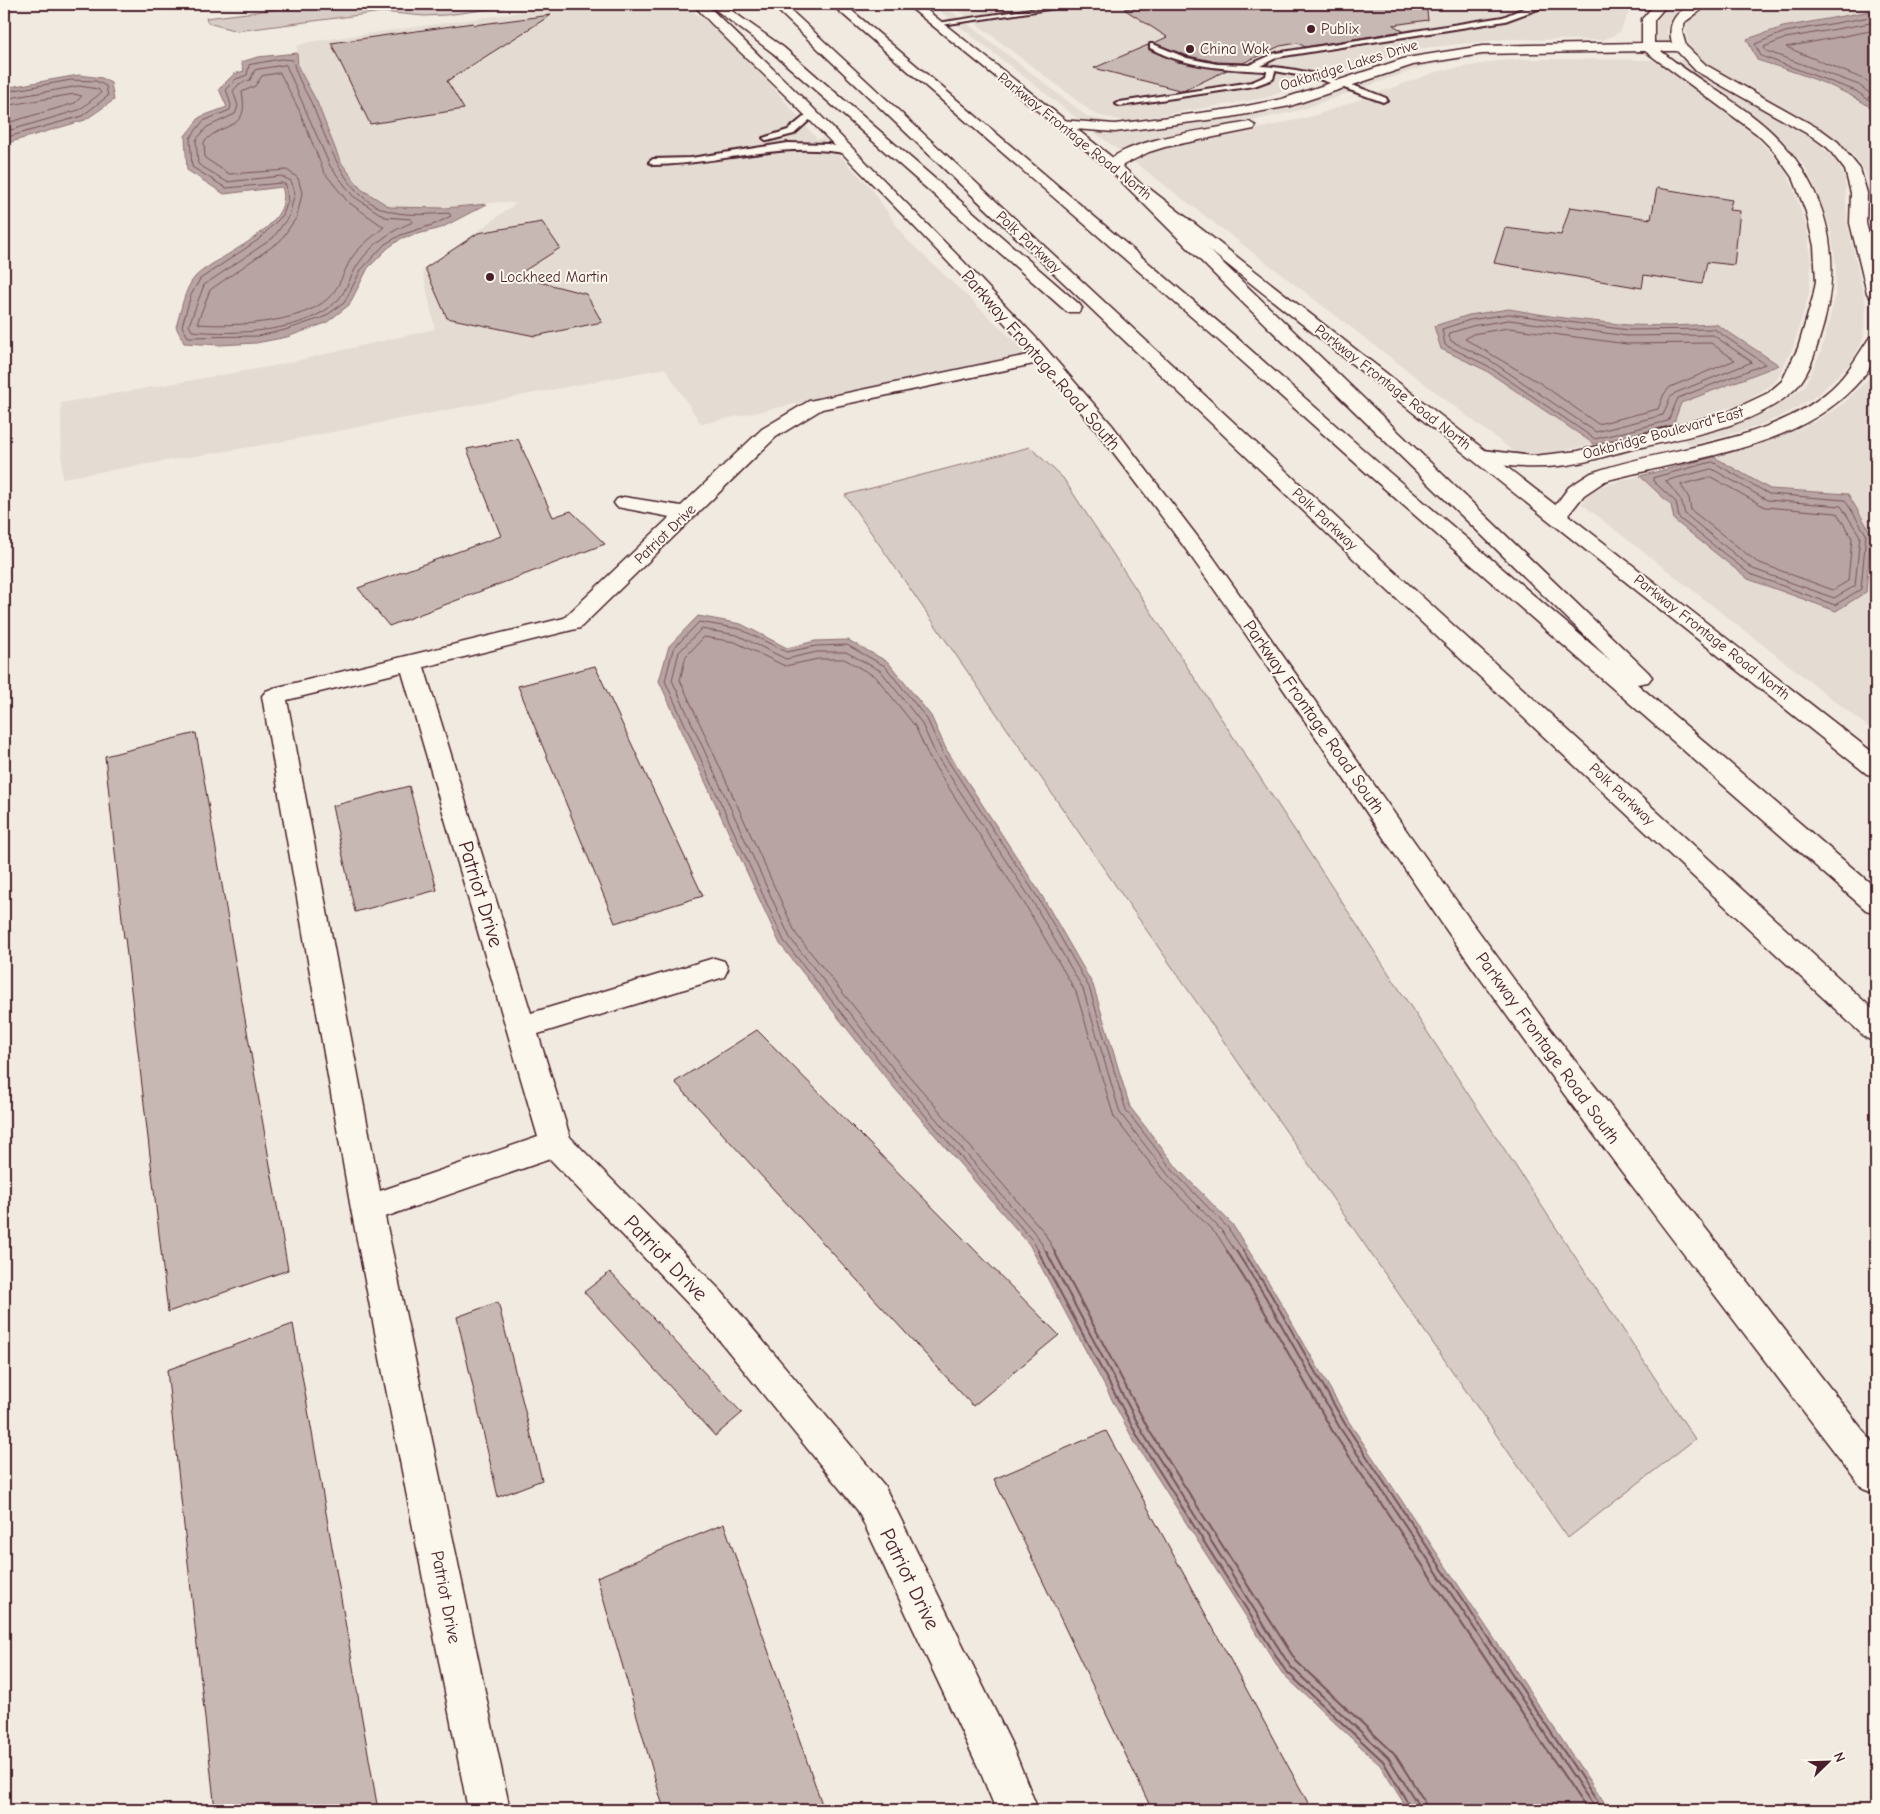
<svg xmlns="http://www.w3.org/2000/svg" width="1880" height="1814" font-family="'Comic Neue',sans-serif">
  <style>
    .built { fill: #e4dbd2 }
    .green { fill: #d8ccc6; stroke: #917678 }
    .water { fill: #b8a4a2; stroke: #8c6f72 }
    .lines { fill: none; stroke-linecap: round; stroke-linejoin: round }
    .shore-far1 { stroke: #76545b; stroke-width: 1 }
    .shore { stroke: #76545b; stroke-width: 2 }
    .building { fill: #c8b8b3; stroke: #4a1f2b }
    .service-casing { stroke: #4a1f2b; stroke-width: 4 }
    .minor-casing { stroke: #4a1f2b; stroke-width: 3 }
    .secondary-casing { stroke: #4a1f2b; stroke-width: 3 }
    .primary-casing { stroke: #4a1f2b; stroke-width: 3 }
    .motorway-casing { stroke: #4a1f2b; stroke-width: 3 }
    .service { fill: #fbf7ec; fill-rule: evenodd }
    .minor { fill: #fbf7ec; fill-rule: evenodd }
    .secondary { fill: #fbf7ec; fill-rule: evenodd }
    .primary { fill: #fbf7ec; fill-rule: evenodd }
    .motorway { fill: #fbf7ec; fill-rule: evenodd }
    .poi-dot { fill: #4a1f2b; stroke: #fbf7ec; stroke-width: 2 }
    .labels { text-anchor: middle; stroke-width: 4; stroke-linejoin: round; paint-order: stroke }
    .far-poi-label { font-size: 15px; fill: #4a1f2b; stroke: #fbf7ec; text-anchor: start }
    .far-street-label { font-size: 15px; fill: #4a1f2b; stroke: #fbf7ec }
    .street-label { font-size: 18px; fill: #4a1f2b; stroke: #fbf7ec }
    .near-street-label { font-size: 21px; fill: #4a1f2b; stroke: #fbf7ec }
  </style>
  <rect width="100%" height="100%" fill="#f0eae0"/>
  <filter id="ink" filterUnits="userSpaceOnUse"><feTurbulence type="fractalNoise" baseFrequency=".02" numOctaves="2"/><feDisplacementMap in="SourceGraphic" scale="10" xChannelSelector="R" yChannelSelector="G"/><feConvolveMatrix kernelMatrix="1 2 1 2 8 2 1 2 1" color-interpolation-filters="sRGB"/></filter>
  <g filter="url(#ink)">
    <g class="built">
      <path d="M 580,4 L 683,4 L 710,24 L 760,72 L 817,139 L 823,138 L 871,188 L 905,238 L 1006,333 L 1026,355 L 701,424 L 665,368 L 280,442 L 62,478 L 61,403 L 274,366 L 435,329 L 423,272 L 516,203 L 499,202 L 445,208 L 390,207 L 361,189 L 340,161 L 317,102 L 298,67 L 297,46 L 309,42 Z"/>
      <path d="M 931,4 L 942,4 L 1088,117 L 1118,124 L 1083,123 Z"/>
      <path d="M 951,4 L 1639,4 L 1629,12 L 1620,32 L 1603,40 L 1504,39 L 1423,48 L 1348,68 L 1265,98 L 1125,121 L 1096,115 Z"/>
      <path d="M 1672,4 L 1691,4 L 1670,20 L 1667,31 L 1670,44 L 1657,44 L 1657,20 Z"/>
      <path d="M 1714,4 L 1876,4 L 1876,10 L 1783,27 L 1748,39 L 1757,60 L 1802,74 L 1855,96 L 1876,111 L 1876,245 L 1871,225 L 1868,182 L 1864,170 L 1855,157 L 1828,133 L 1708,66 L 1689,47 L 1686,32 L 1688,22 L 1698,13 Z"/>
      <path d="M 1642,50 L 1646,54 L 1518,53 L 1458,60 L 1422,67 L 1300,110 L 1207,131 L 1144,142 L 1120,151 L 1094,132 L 1118,132 L 1235,116 L 1417,63 L 1486,53 Z"/>
      <path d="M 1524,59 L 1653,60 L 1743,123 L 1782,165 L 1793,187 L 1807,229 L 1811,263 L 1809,294 L 1793,347 L 1776,381 L 1744,403 L 1673,425 L 1681,403 L 1779,365 L 1670,326 L 1628,325 L 1556,317 L 1509,309 L 1441,349 L 1485,370 L 1594,444 L 1547,454 L 1517,454 L 1132,160 L 1155,149 L 1218,138 L 1314,116 L 1436,72 L 1499,61 Z"/>
      <path d="M 1673,60 L 1683,60 L 1710,80 L 1808,135 L 1833,157 L 1841,169 L 1845,180 L 1847,223 L 1866,305 L 1863,340 L 1851,362 L 1819,394 L 1788,413 L 1755,427 L 1692,445 L 1682,439 L 1766,413 L 1804,387 L 1821,352 L 1835,298 L 1836,265 L 1831,230 L 1816,188 L 1804,165 L 1763,122 Z"/>
      <path d="M 1876,371 L 1876,733 L 1582,504 L 1587,496 L 1604,485 L 1640,476 L 1672,505 L 1836,611 L 1866,592 L 1869,564 L 1848,494 L 1770,489 L 1714,457 L 1777,438 L 1813,423 L 1844,403 Z"/>
    </g>
    <g class="green">
      <path d="M 320,4 L 528,4 L 446,15 L 424,16 L 382,12 L 237,31 L 208,23 L 206,18 Z"/>
      <path d="M 1030,447 L 1063,478 L 1695,1439 L 1568,1538 L 845,495 Z"/>
    </g>
    <g class="water">
      <path d="M 1876,10 L 1876,111 C 1841,86 1798,73 1757,60 L 1747,39 L 1783,27 Z"/>
      <path d="M 297,53 L 298,67 L 317,102 L 340,161 L 361,189 L 390,207 L 445,208 L 487,204 L 441,228 L 402,238 L 388,248 L 368,268 L 349,305 L 326,323 L 287,337 L 256,343 L 220,345 L 184,343 L 176,327 C 181,312 184,288 196,276 C 216,256 297,227 282,187 L 224,194 L 187,170 L 185,136 L 200,117 L 227,107 L 219,89 L 234,74 L 244,71 L 241,62 L 258,57 Z"/>
      <path d="M 79,75 L 102,78 L 111,83 L 114,100 L 85,120 L 4,144 L 4,88 Z"/>
      <path d="M 1509,309 L 1556,317 L 1628,325 L 1670,326 L 1716,324 L 1779,365 L 1681,403 L 1673,425 L 1594,444 L 1485,370 L 1441,349 L 1434,326 L 1469,315 Z"/>
      <path d="M 1714,457 L 1770,489 L 1848,494 L 1871,533 L 1866,592 L 1836,611 L 1748,579 L 1674,520 L 1671,505 L 1640,476 Z"/>
      <path d="M 698,616 L 741,624 L 787,648 L 815,641 L 848,640 L 888,662 L 931,716 L 946,749 L 1042,896 L 1093,985 L 1130,1107 L 1178,1169 L 1232,1224 L 1274,1291 L 1349,1422 L 1609,1810 L 1408,1810 L 1380,1765 L 1282,1673 L 1134,1441 L 1029,1244 L 890,1083 L 780,944 L 659,681 L 669,646 Z"/>
    </g>
    <g class="lines">
      <g class="shore-far1">
        <path d="M 1876,16 L 1785,32 L 1755,44 L 1761,56 L 1856,91 L 1876,105"/>
        <path d="M 1876,22 L 1786,38 L 1764,47 L 1766,51 L 1859,85 L 1876,98"/>
        <path d="M 1876,30 L 1786,47 L 1863,79 L 1876,88"/>
        <path d="M 281,59 L 293,60 C 296,78 307,92 314,109 C 330,147 346,201 392,212 C 410,216 430,214 449,213 L 451,216 L 435,224 L 401,235 L 385,244 L 361,270 L 344,303 L 324,317 L 285,330 L 258,336 L 188,337 L 182,326 L 191,295 L 200,279 L 258,240 L 283,215 L 288,201 L 286,185 L 282,183 L 226,188 L 192,167 L 190,138 L 203,121 L 230,110 L 231,105 L 226,89 L 236,79 L 247,75 L 249,65 Z"/>
        <path d="M 286,65 L 330,166 L 353,196 L 385,217 L 411,219 L 413,222 C 392,230 372,244 359,263 C 351,274 347,290 338,300 C 306,333 235,335 192,331 L 189,325 L 204,285 L 273,238 L 289,216 L 295,193 L 291,181 L 281,176 L 227,182 L 198,164 L 196,140 L 207,127 L 235,114 L 238,106 L 233,91 L 239,84 L 250,80 L 255,70 Z"/>
        <path d="M 280,73 L 299,110 L 324,172 L 348,202 L 384,227 C 374,236 361,245 353,256 C 345,267 342,282 333,293 C 311,323 233,327 199,324 L 198,321 L 210,290 L 280,241 L 297,217 L 302,193 L 298,178 L 287,170 L 229,174 L 205,158 L 204,142 C 224,120 250,132 242,92 L 255,86 L 262,76 Z"/>
        <path d="M 4,92 L 71,80 L 96,81 L 106,86 L 108,96 L 82,116 L 4,138"/>
        <path d="M 4,99 L 79,86 L 98,89 L 101,93 L 79,110 L 4,132"/>
        <path d="M 4,106 L 74,94 L 82,96 L 75,103 L 4,124"/>
        <path d="M 1509,314 L 1628,330 L 1714,329 L 1765,364 L 1678,398 L 1668,421 L 1595,439 L 1488,366 L 1445,345 L 1442,329 L 1470,320 Z"/>
        <path d="M 1509,320 L 1627,336 L 1713,335 L 1752,362 L 1675,393 L 1670,398 L 1663,415 L 1596,432 L 1491,361 L 1451,341 L 1449,336 L 1450,333 L 1472,326 Z"/>
        <path d="M 1509,328 L 1627,344 L 1711,343 L 1735,360 L 1670,387 L 1664,394 L 1658,409 L 1598,424 L 1540,383 L 1465,339 L 1473,334 Z"/>
        <path d="M 1713,462 L 1769,494 L 1845,500 L 1866,534 L 1861,589 L 1835,605 L 1750,574 L 1679,518 L 1676,502 L 1653,481 L 1653,478 Z"/>
        <path d="M 1712,469 L 1767,500 L 1841,506 L 1860,536 L 1855,586 L 1834,598 L 1753,569 L 1685,514 L 1681,500 L 1666,481 Z"/>
        <path d="M 1711,477 L 1765,507 L 1837,513 L 1852,538 L 1848,581 L 1833,590 L 1757,562 L 1691,510 L 1689,498 L 1681,485 Z"/>
        <path d="M 1039,1252 L 1033,1241 L 894,1079 L 784,941 L 665,681 L 673,649 L 699,622 L 740,629 L 787,652 L 816,646 L 847,645 L 885,666 L 927,719 L 942,752 L 1038,898 L 1089,987 L 1126,1110 L 1174,1172 L 1228,1228 L 1244,1252"/>
        <path d="M 1046,1252 L 1038,1237 L 899,1076 L 790,938 L 672,680 L 679,652 L 701,629 L 737,635 L 786,659 L 817,652 L 846,652 L 881,671 L 921,722 L 936,755 L 1033,902 L 1083,989 L 1120,1113 L 1169,1176 L 1223,1232 L 1236,1252"/>
        <path d="M 1055,1252 L 1044,1232 L 905,1071 L 796,934 L 680,680 L 686,656 L 704,637 L 735,642 L 785,666 L 818,659 L 844,659 L 876,677 L 915,726 L 930,759 L 1026,906 L 1076,992 L 1114,1117 L 1164,1181 L 1218,1236 L 1228,1252"/>
      </g>
      <g class="shore">
        <path d="M 1038,1251 L 1139,1439 L 1285,1670 L 1383,1761 L 1412,1810"/>
        <path d="M 1046,1251 L 1144,1435 L 1290,1666 L 1388,1757 L 1417,1803 L 1418,1810"/>
        <path d="M 1054,1251 L 1150,1432 L 1296,1661 L 1394,1753 L 1423,1799 L 1426,1810"/>
        <path d="M 1227,1251 L 1258,1300 L 1333,1432 L 1587,1810"/>
        <path d="M 1236,1251 L 1265,1296 L 1340,1428 L 1596,1810"/>
        <path d="M 1243,1251 L 1270,1293 L 1345,1424 L 1603,1810"/>
      </g>
    </g>
    <g class="building">
      <path d="M 1163,4 L 1426,4 L 1428,20 L 1393,25 L 1403,31 L 1305,47 L 1298,43 L 1280,46 L 1243,63 L 1217,62 L 1188,56 L 1154,43 L 1167,37 L 1124,9 Z"/>
      <path d="M 551,15 L 447,81 L 464,109 L 370,124 L 331,43 L 473,23 L 474,25 Z"/>
      <path d="M 1148,45 L 1149,50 L 1177,62 L 1227,70 L 1183,91 L 1094,68 Z"/>
      <path d="M 1657,188 L 1732,200 L 1729,210 L 1740,211 L 1734,265 L 1707,262 L 1702,284 L 1644,275 L 1642,288 L 1494,263 L 1505,228 L 1561,235 L 1570,207 L 1651,219 Z"/>
      <path d="M 542,222 L 560,248 L 516,276 L 586,294 L 602,322 L 535,336 L 447,318 L 425,268 L 478,233 Z"/>
      <path d="M 518,439 L 553,517 L 571,511 L 605,544 L 389,626 L 358,588 L 501,536 L 467,449 Z"/>
      <path d="M 595,666 L 703,896 L 615,923 L 518,686 Z"/>
      <path d="M 196,733 L 288,1270 L 168,1312 L 125,938 L 124,938 L 105,756 Z"/>
      <path d="M 409,786 L 437,890 L 355,912 L 332,806 Z"/>
      <path d="M 757,1030 L 1059,1335 L 973,1406 L 675,1082 Z"/>
      <path d="M 610,1272 L 742,1413 L 715,1436 L 584,1292 Z"/>
      <path d="M 498,1302 L 542,1480 L 498,1497 L 457,1317 Z"/>
      <path d="M 293,1324 L 378,1810 L 215,1810 L 167,1370 Z"/>
      <path d="M 1106,1431 L 1312,1810 L 1152,1810 L 994,1479 Z"/>
      <path d="M 724,1524 L 824,1810 L 664,1810 L 597,1577 Z"/>
    </g>
    <g class="lines">
      <defs>
        <g id="service">
          <path d="M 1065,4 L 1083,4 L 935,26 L 931,24 Z"/>
          <path d="M 1533,4 L 1540,4 L 1538,9 L 1505,21 L 1278,57 L 1260,66 C 1305,68 1345,81 1386,98 L 1387,100 L 1383,102 L 1319,79 L 1275,71 L 1273,79 L 1254,86 L 1120,106 L 1116,104 L 1120,102 L 1252,82 L 1266,76 L 1267,71 C 1226,69 1187,68 1150,48 L 1150,44 L 1153,44 L 1187,58 L 1217,64 L 1249,65 L 1276,53 L 1503,17 Z"/>
          <path d="M 811,111 L 815,114 L 814,116 L 794,134 L 767,141 L 763,138 L 788,130 Z"/>
          <path d="M 788,143 L 828,144 L 852,151 L 848,154 C 782,140 719,165 653,165 L 649,162 L 653,159 L 691,158 Z"/>
        </g>
        <g id="minor">
          <path d="M 1655,4 L 1668,4 L 1654,20 L 1654,43 L 1672,43 C 1665,16 1684,4 1709,4 L 1685,22 L 1682,32 L 1686,46 L 1706,65 L 1823,131 L 1838,142 L 1860,169 L 1867,193 L 1866,223 L 1876,262 L 1876,298 L 1870,297 L 1867,293 L 1850,223 L 1851,193 L 1845,170 L 1828,148 L 1813,137 L 1696,71 L 1677,51 L 1661,51 C 1707,89 1767,114 1800,166 C 1837,222 1839,281 1818,343 C 1813,359 1807,378 1794,390 C 1754,428 1681,437 1629,450 C 1605,456 1582,464 1559,466 C 1531,469 1503,467 1476,460 L 1473,456 L 1476,452 L 1483,450 L 1533,456 L 1578,451 L 1728,412 L 1768,393 L 1782,381 L 1798,348 L 1813,297 L 1816,281 L 1814,246 L 1806,212 L 1794,180 L 1773,150 L 1757,134 L 1645,51 L 1482,54 L 1413,65 L 1290,106 L 1231,117 L 1115,132 L 1060,128 L 1053,124 L 1060,120 L 1115,124 L 1231,109 L 1282,99 L 1406,58 L 1482,46 L 1642,43 L 1642,19 Z"/>
          <path d="M 1249,122 L 1256,126 L 1254,129 L 1165,147 L 1149,152 L 1113,170 L 1105,165 C 1124,138 1216,129 1249,122 Z"/>
          <path d="M 1876,336 C 1878,358 1870,370 1855,386 C 1802,442 1717,454 1646,471 C 1632,474 1618,477 1605,481 L 1584,495 L 1565,519 L 1558,521 L 1551,519 L 1548,515 L 1569,487 L 1591,473 C 1666,446 1769,445 1831,389 C 1848,374 1857,356 1870,337 Z"/>
          <path d="M 1042,352 L 1048,353 L 1051,357 L 1048,361 L 822,409 L 776,437 L 580,628 L 424,667 L 531,1013 L 714,958 L 724,961 L 728,969 L 724,977 L 538,1034 L 570,1137 L 722,1292 L 884,1485 L 1012,1745 L 1038,1810 L 996,1810 L 980,1771 L 858,1511 L 698,1314 L 550,1159 L 385,1217 L 510,1810 L 468,1810 L 351,1209 L 262,696 L 266,691 L 274,688 L 564,618 L 670,517 L 617,507 L 614,503 L 617,499 L 624,497 L 681,506 L 762,429 L 809,401 ZM 402,672 L 538,1137 L 380,1191 L 287,700 Z"/>
        </g>
        <g id="secondary">
          <path d="M 693,4 L 706,4 L 809,104 L 964,262 L 1040,342 L 1112,425 L 1213,557 L 1452,895 L 1548,1026 L 1876,1447 L 1876,1494 L 1863,1489 C 1734,1320 1604,1152 1480,978 C 1352,797 1236,607 1098,433 C 1004,314 894,206 788,98 C 756,66 723,37 693,4 Z"/>
          <path d="M 1145,187 L 1150,189 L 1876,755 L 1876,776 L 1867,774 L 1140,195 L 1137,192 L 1140,189 Z"/>
        </g>
        <path id="primary" d="M 906,4 L 919,4 L 1118,162 L 1121,165 L 1118,168 L 1108,168 Z"/>
        <g id="motorway">
          <path d="M 708,4 L 722,4 L 783,47 L 1079,304 L 1082,308 L 1079,312 L 1067,312 L 773,53 Z"/>
          <path d="M 771,4 L 784,4 L 1371,550 L 1876,1012 L 1876,1042 L 1866,1038 L 1355,560 Z"/>
          <path d="M 831,4 L 844,4 L 1237,338 L 1384,468 L 1611,661 L 1238,298 L 1105,165 L 1108,162 L 1118,162 L 1648,672 L 1652,677 L 1648,682 L 1637,684 L 1876,888 L 1876,913 L 1866,910 L 1370,476 L 1225,346 Z"/>
        </g>
      </defs>
      <use href="#service" class="service-casing"/>
      <use href="#minor" class="minor-casing"/>
      <use href="#secondary" class="secondary-casing"/>
      <use href="#primary" class="primary-casing"/>
      <use href="#motorway" class="motorway-casing"/>
      <use href="#service" class="service"/>
      <use href="#minor" class="minor"/>
      <use href="#secondary" class="secondary"/>
      <use href="#primary" class="primary"/>
      <use href="#motorway" class="motorway"/>
    </g>
  </g>
  <g class="poi-dot">
    <circle cx="1311" cy="29" r="5"/>
    <circle cx="1190" cy="49" r="5"/>
    <circle cx="490" cy="277" r="5"/>
  </g>
  <g class="labels">
    <g class="far-poi-label">
      <text x="1321" y="34">Publix</text>
      <text x="1200" y="54">China Wok</text>
      <text x="500" y="282">Lockheed Martin</text>
    </g>
    <g class="far-street-label">
      <text transform="translate(1349 65) rotate(-17)" y="5">Oakbridge Lakes Drive</text>
      <text transform="translate(1075 136) rotate(39)" y="5">Parkway Frontage Road North</text>
      <text transform="translate(1029 242) rotate(43)" y="5">Polk Parkway</text>
      <text transform="translate(1393 387) rotate(38)" y="5">Parkway Frontage Road North</text>
      <text transform="translate(1663 433) rotate(-15)" y="5">Oakbridge Boulevard East</text>
      <text transform="translate(1325 519) rotate(43)" y="5">Polk Parkway</text>
      <text transform="translate(665 534) rotate(-44)" y="5">Patriot Drive</text>
      <text transform="translate(1712 637) rotate(38)" y="5">Parkway Frontage Road North</text>
      <text transform="translate(1622 794) rotate(43)" y="5">Polk Parkway</text>
    </g>
    <g class="street-label">
      <text transform="translate(1041 360) rotate(49)" y="6">Parkway Frontage Road South</text>
      <text transform="translate(1314 717) rotate(55)" y="6">Parkway Frontage Road South</text>
      <text transform="translate(1548 1048) rotate(54)" y="6">Parkway Frontage Road South</text>
      <text transform="translate(446 1597) rotate(79)" y="6">Patriot Drive</text>
    </g>
    <g class="near-street-label">
      <text transform="translate(481 894) rotate(73)" y="7">Patriot Drive</text>
      <text transform="translate(666 1258) rotate(46)" y="7">Patriot Drive</text>
      <text transform="translate(910 1579) rotate(64)" y="7">Patriot Drive</text>
    </g>
  </g>
  <rect width="1880" height="1814" fill="none" stroke="#fbf7ec" stroke-width="20"/>
  <rect x="10" y="10" width="1860" height="1794" fill="none" stroke="#4a1f2b" stroke-width="2" filter="url(#ink)"/>
  <g transform="translate(1828 1762) rotate(67)" stroke="#fbf7ec" stroke-width="4" paint-order="stroke">
  <path d="M0-4L9 19L0 12L-9 19Z" fill="#4a1f2b"/>
  <text y="-8" font-size="14" font-weight="bold" text-anchor="middle" fill="#4a1f2b">N</text>
  </g>
</svg>
